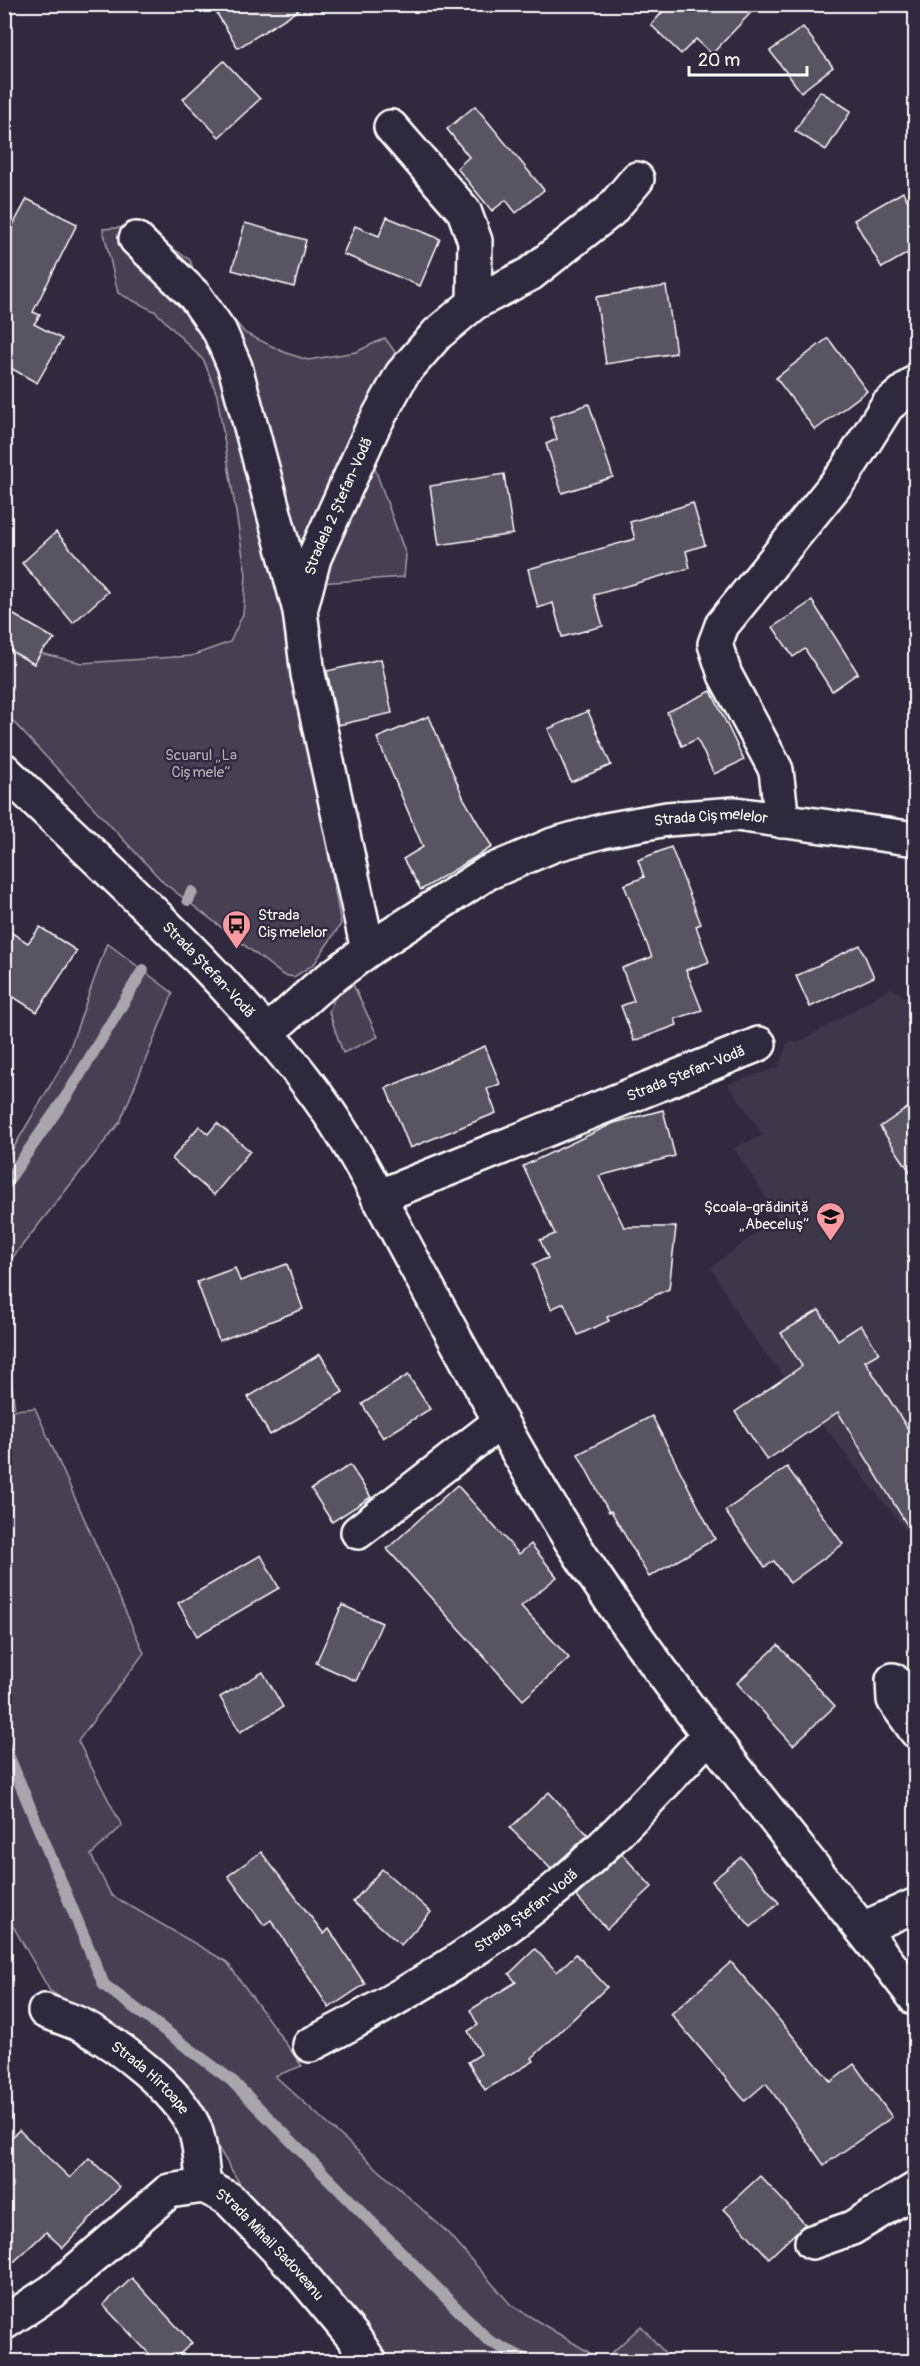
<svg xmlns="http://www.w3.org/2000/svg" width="920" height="2366" font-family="Pangolin,sans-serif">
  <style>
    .built { fill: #3c3749 }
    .green { fill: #464152; stroke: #a2a0a8; stroke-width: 1.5 }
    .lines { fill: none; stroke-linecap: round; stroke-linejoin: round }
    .stream { stroke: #a7a6ad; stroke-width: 12 }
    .building { fill: #595564; stroke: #fff; stroke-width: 1.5 }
    .minor-casing { stroke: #fff; stroke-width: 38 }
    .minor { stroke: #2f2a3d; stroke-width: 33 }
    .labels { text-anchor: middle; stroke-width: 5; stroke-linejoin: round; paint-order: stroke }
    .street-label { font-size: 15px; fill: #fff; stroke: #2f2a3d }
    .park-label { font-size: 15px; fill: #b5b3ba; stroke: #2f2a3d }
    .poi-label { font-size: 15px; fill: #fff; stroke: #2f2a3d; text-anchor: start }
  </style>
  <rect width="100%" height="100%" fill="#2f2a3d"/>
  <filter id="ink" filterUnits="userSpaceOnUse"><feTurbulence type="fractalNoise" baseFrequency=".0167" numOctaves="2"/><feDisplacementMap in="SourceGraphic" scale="12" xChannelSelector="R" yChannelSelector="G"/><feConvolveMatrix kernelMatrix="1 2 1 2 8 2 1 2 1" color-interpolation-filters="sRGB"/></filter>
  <g filter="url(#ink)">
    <path class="built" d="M 891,988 L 915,1003 L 915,1542 L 742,1323 L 711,1267 L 778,1217 L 734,1148 L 763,1135 L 728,1084 L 778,1067 L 789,1041 L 798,1043 Z"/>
    <g class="green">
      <path d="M 140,226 L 190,260 L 195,274 L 245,333 L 286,353 L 308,360 L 356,352 L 385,338 L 395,352 L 297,568 L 286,621 L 341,924 L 314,964 L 294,977 L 283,975 L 164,883 L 5,713 L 5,647 L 34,664 L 40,653 L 82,663 L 191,656 L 230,642 L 243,614 L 246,575 L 217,395 L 204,361 L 156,312 L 118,293 L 103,229 Z"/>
      <path d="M 374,466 L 406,555 L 404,577 L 320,583 Z"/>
      <path d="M 107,943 L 173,993 L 120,1122 L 5,1267 L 5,1162 L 66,1059 Z"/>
      <path d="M 351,980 L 378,1037 L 343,1053 L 329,1012 L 336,994 Z"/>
      <path d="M 4,1319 L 15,1410 L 35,1408 L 144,1653 L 78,1741 L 122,1826 L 91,1855 L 111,1895 L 227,1962 L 302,2066 L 275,2076 L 446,2231 L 511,2305 L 603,2361 L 641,2326 L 672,2361 L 382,2361 L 255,2209 L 207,2129 L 119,2036 L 50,1991 L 5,1912 Z"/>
    </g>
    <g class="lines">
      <g class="stream">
        <path d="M 188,900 L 192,892"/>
        <path d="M 4,1186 L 68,1094 L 143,970"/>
        <path d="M 4,1745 L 104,1985 L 231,2080 L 489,2341 L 531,2362"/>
      </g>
    </g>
    <g class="building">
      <path d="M 211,4 L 308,4 L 238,48 Z"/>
      <path d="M 660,4 L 759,4 L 712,54 L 696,39 L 681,54 L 651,25 L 665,9 Z"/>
      <path d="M 803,27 L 833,67 L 801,92 L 770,51 Z"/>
      <path d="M 224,61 L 260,99 L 219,137 L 183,99 Z"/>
      <path d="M 820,91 L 851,111 L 826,150 L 795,131 Z"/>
      <path d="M 475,106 L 544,190 L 516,213 L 506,200 L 492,211 L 457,168 L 469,157 L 447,129 Z"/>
      <path d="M 903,192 L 915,214 L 915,249 L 882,268 L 854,220 Z"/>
      <path d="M 27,199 L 77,224 L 33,312 L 40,315 L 34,324 L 62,339 L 37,383 L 9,367 L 4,375 L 4,242 Z"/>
      <path d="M 387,217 L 440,239 L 420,286 L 343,254 L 355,226 L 379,236 Z"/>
      <path d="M 245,223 L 306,240 L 294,287 L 232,270 Z"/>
      <path d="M 666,286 L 676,353 L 606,364 L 596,297 Z"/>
      <path d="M 828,338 L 867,391 L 815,430 L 776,378 Z"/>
      <path d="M 589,404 L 613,477 L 562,493 L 546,444 L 557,439 L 550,417 Z"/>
      <path d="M 504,474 L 513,534 L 439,545 L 430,486 Z"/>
      <path d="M 693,503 L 705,545 L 686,551 L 690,568 L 594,595 L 603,626 L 562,637 L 553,603 L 538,608 L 528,569 L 635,539 L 630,522 Z"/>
      <path d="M 56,532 L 108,592 L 73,623 L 22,563 Z"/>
      <path d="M 812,601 L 858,673 L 832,691 L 805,649 L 793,657 L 773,627 Z"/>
      <path d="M 4,609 L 55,639 L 42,651 L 34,664 L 4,647 Z"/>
      <path d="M 381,659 L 392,713 L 338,725 L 327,671 Z"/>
      <path d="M 711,691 L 744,760 L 714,774 L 697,739 L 682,746 L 667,712 Z"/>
      <path d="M 588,711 L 611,765 L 571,782 L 548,729 Z"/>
      <path d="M 429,716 L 464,799 L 492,847 L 421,890 L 403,859 L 423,847 L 377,738 Z"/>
      <path d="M 671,847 L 701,924 L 696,926 L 709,962 L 686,970 L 702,1010 L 675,1019 L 677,1025 L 634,1041 L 621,1006 L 634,1001 L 622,968 L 652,957 L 624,885 L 644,877 L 638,860 Z"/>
      <path d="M 40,927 L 77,951 L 37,1012 L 4,991 L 4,928 L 28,943 Z"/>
      <path d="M 860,945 L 874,977 L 810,1007 L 796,976 Z"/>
      <path d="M 485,1046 L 500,1084 L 487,1089 L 496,1113 L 410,1148 L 386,1088 Z"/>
      <path d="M 915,1103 L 915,1179 L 880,1127 Z"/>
      <path d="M 663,1110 L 675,1156 L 599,1176 L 624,1227 L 676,1227 L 669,1289 L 607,1317 L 609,1321 L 578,1335 L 564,1303 L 551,1309 L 533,1264 L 548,1258 L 540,1240 L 555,1234 L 523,1166 L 614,1123 Z"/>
      <path d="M 217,1123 L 250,1151 L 214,1195 L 172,1159 L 199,1126 L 208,1134 Z"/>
      <path d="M 287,1264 L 303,1309 L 219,1341 L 197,1282 L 235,1268 L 240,1281 Z"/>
      <path d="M 819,1310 L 838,1340 L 861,1325 L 879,1353 L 865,1361 L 915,1440 L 915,1538 L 838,1412 L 767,1460 L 735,1412 L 802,1366 L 781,1333 Z"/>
      <path d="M 320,1354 L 343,1392 L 270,1435 L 248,1397 Z"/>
      <path d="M 408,1375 L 430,1409 L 383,1438 L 362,1404 Z"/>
      <path d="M 652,1416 L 715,1539 L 649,1577 L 611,1511 L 609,1512 L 578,1454 Z"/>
      <path d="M 350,1465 L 371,1497 L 332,1522 L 311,1489 Z"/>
      <path d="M 787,1467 L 843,1544 L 790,1583 L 774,1561 L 765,1567 L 725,1511 Z"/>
      <path d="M 457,1485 L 519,1554 L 531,1544 L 557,1577 L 521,1606 L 569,1658 L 523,1700 L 387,1549 Z"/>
      <path d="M 261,1555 L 279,1588 L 197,1636 L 178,1603 Z"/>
      <path d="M 342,1605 L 382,1623 L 356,1681 L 316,1663 Z"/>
      <path d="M 778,1645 L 835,1706 L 793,1745 L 737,1683 Z"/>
      <path d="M 263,1672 L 283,1707 L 240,1732 L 220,1697 Z"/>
      <path d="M 549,1792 L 588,1835 L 551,1869 L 510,1828 Z"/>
      <path d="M 261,1852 L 324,1934 L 329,1929 L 365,1984 L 329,2008 L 271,1920 L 264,1925 L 228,1876 Z"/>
      <path d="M 622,1854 L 652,1887 L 607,1929 L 576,1896 Z"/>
      <path d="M 741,1857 L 779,1903 L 751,1927 L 712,1881 Z"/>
      <path d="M 382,1869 L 431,1912 L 401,1945 L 353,1902 Z"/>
      <path d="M 535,1949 L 557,1972 L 576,1954 L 607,1987 L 532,2058 L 534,2061 L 485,2090 L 468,2062 L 481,2054 L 468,2031 L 478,2025 L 470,2010 L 516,1982 L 509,1974 Z"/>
      <path d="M 731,1962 L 831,2082 L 854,2064 L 892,2117 L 824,2165 L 766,2083 L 745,2101 L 671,2014 Z"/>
      <path d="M 19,2130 L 70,2178 L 89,2158 L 120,2187 L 63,2248 L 46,2232 L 4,2271 L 4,2145 Z"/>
      <path d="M 760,2176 L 805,2224 L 769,2258 L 724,2209 Z"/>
      <path d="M 132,2278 L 192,2343 L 172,2361 L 156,2361 L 103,2305 Z"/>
    </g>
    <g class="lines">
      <defs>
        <g id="minor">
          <path d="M 391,127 L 464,211 L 475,241 L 474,303"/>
          <path d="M 136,239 L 195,296 L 220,332 L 235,367 L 299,607"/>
          <path id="s1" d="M 4,770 C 111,874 226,973 315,1093 C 353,1144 382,1204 412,1259 C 464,1355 514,1450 572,1542 C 675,1702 800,1847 916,1999"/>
          <path d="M 782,821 L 776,770 L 725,675 L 715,644 L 722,625 L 845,473 L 887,406 L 916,382"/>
          <path id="s2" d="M 368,950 L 308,674 L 300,611 L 314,558 L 373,427 L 402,374 L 437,334 L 474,303 L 530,274 L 610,211 L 637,179"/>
          <path id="s3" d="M 268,1032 L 316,989 L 368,950 L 487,873 L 553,845 L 606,830 L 667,819 L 736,814 L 916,839"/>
          <path id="s4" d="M 378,1197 L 759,1044"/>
          <path d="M 358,1532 L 500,1422"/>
          <path d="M 893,1680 L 894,1700 L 916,1731"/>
          <path d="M 862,1929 L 916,1905"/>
          <path id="s5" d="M 45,2011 C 57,2016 71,2020 83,2026 C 119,2046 177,2089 194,2127 C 201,2143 201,2167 204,2186"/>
          <path id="s6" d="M 310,2045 C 390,2004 470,1958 541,1901 C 603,1852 655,1793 709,1735"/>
          <path d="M 812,2242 L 852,2228 L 916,2189"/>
          <path id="s7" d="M 4,2323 L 54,2290 L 169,2191 L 204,2186 L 229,2199 L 298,2271 L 354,2338 L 370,2362"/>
        </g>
      </defs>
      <use href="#minor" class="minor-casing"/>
      <use href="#minor" class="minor"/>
    </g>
  </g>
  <defs>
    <symbol id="bus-pin" viewBox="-11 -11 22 30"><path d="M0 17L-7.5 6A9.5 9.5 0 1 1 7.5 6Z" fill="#ff9aa2" stroke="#2f2a3d"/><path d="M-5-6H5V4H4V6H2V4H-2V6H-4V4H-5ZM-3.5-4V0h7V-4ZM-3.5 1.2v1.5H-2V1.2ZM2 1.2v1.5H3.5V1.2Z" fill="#111"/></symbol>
    <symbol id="school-pin" viewBox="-11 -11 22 30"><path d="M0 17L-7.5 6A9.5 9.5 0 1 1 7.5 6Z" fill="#ff9aa2" stroke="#2f2a3d"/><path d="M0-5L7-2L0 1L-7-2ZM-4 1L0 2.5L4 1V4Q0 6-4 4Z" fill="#111"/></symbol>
  </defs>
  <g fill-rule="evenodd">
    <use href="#bus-pin" x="220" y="908" width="33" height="45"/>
    <use href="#school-pin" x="814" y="1200" width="33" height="45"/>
  </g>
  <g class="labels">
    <g class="street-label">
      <text dy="5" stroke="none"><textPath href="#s2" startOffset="458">Stradela 2 Ștefan-Vodă</textPath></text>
      <text dy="5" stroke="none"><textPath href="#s3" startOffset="504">Strada Cișmelelor</textPath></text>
      <text dy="5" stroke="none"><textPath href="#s1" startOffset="286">Strada Ștefan-Vodă</textPath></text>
      <text dy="5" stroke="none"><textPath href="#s4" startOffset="332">Strada Ștefan-Vodă</textPath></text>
      <text dy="5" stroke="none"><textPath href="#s6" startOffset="255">Strada Ștefan-Vodă</textPath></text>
      <text dy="5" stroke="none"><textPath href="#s5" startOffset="126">Strada Hîrtoape</textPath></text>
      <text dy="5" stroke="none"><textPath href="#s7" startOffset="336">Strada Mihail Sadoveanu</textPath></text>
    </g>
    <g class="park-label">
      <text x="201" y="760">Scuarul „La<tspan x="201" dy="17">Cișmele”</tspan></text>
    </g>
    <g class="poi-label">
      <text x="258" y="920">Strada<tspan x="258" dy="17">Cișmelelor</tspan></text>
      <text x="809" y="1212" text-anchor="end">Şcoala-grădiniţă<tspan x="809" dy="17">„Abeceluş”</tspan></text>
    </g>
  </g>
  <rect width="920" height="2366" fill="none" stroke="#2f2a3d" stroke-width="24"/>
  <rect x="12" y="12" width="896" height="2342" fill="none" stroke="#fff" stroke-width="2" filter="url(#ink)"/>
  <path d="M689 66v9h118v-9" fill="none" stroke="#ffffff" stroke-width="3"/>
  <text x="698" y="66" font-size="18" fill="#ffffff" stroke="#2f2a3d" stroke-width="4.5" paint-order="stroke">20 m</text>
</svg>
